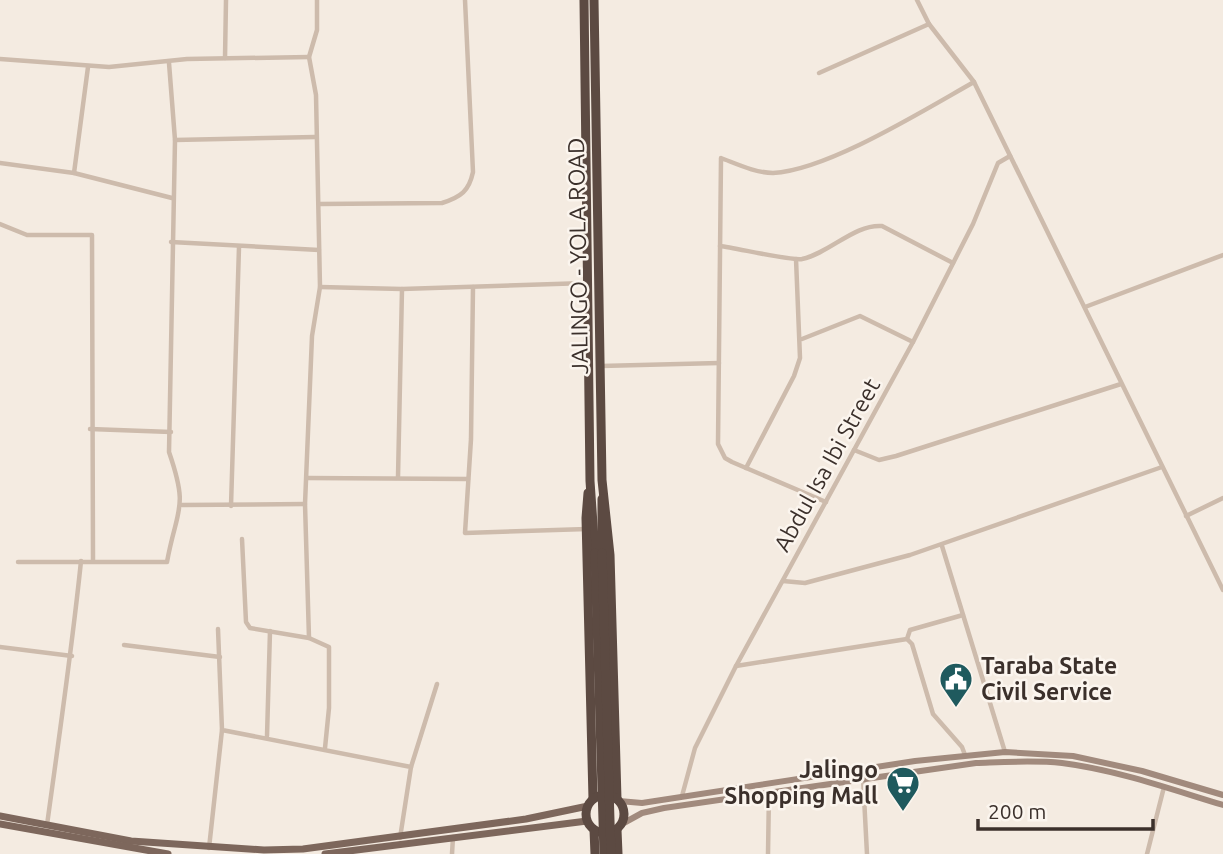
<svg xmlns="http://www.w3.org/2000/svg" width="1223" height="854" font-family="Ubuntu,sans-serif">
  <style>
    .lines { fill: none; stroke-linecap: round; stroke-linejoin: round }
    .street { stroke: #cdbbac; stroke-width: 4.5 }
    .secondary { stroke: #a18a7d; stroke-width: 6 }
    .primary { stroke: #7d675c; stroke-width: 7 }
    .highway { stroke: #5c4a42; stroke-width: 9 }
    .highway-bridge { stroke: #5c4a42; stroke-width: 9 }
    .labels { text-anchor: middle; stroke-width: 5; stroke-linejoin: round; paint-order: stroke }
    .street-label { font-size: 23px; fill: #3b302b; stroke: #fbf5ee }
    .poi-label { font-size: 23px; font-weight: bold; fill: #3b302b; stroke: #fbf5ee; text-anchor: start }
  </style>
  <rect width="100%" height="100%" fill="#f4ebe1"/>
  <g class="lines">
    <g class="street">
      <path d="M 917,0 L 929,24 L 974,82 L 1223,590"/>
      <path d="M 225,58 L 226,0"/>
      <path d="M 0,59 L 109,67 L 187,59 L 309,57"/>
      <path d="M 819,73 L 929,24"/>
      <path d="M 175,140 L 315,137"/>
      <path d="M 0,163 L 74,173 L 172,198"/>
      <path d="M 74,173 L 88,67"/>
      <path d="M 319,204 L 442,203 C 461,197 469,191 473,172 L 465,0"/>
      <path d="M 0,224 L 27,235 L 92,235 L 93,560"/>
      <path d="M 171,242 L 319,250"/>
      <path d="M 720,246 C 736,248 791,261 802,259 C 830,253 854,224 882,226 L 953,263"/>
      <path d="M 320,287 L 402,289 L 586,283"/>
      <path d="M 473,287 L 471,439 L 465,533 L 587,529"/>
      <path d="M 1085,307 L 1223,255"/>
      <path d="M 802,339 L 860,316 L 913,342"/>
      <path d="M 601,366 L 719,363"/>
      <path d="M 90,429 L 171,432"/>
      <path d="M 854,450 L 879,460 L 896,456 L 1121,384"/>
      <path d="M 746,468 L 794,376 L 800,358 L 796,259"/>
      <path d="M 398,477 L 402,289"/>
      <path d="M 307,478 L 468,479"/>
      <path d="M 826,502 L 732,462 L 725,458 L 718,444 L 721,158 C 737,164 756,173 773,173 C 828,170 924,110 974,82"/>
      <path d="M 182,505 L 305,504"/>
      <path d="M 231,506 L 239,247"/>
      <path d="M 1186,516 L 1223,498"/>
      <path d="M 242,539 L 246,622 L 250,628 L 309,638 L 329,647 L 329,708 L 325,748"/>
      <path d="M 942,546 L 1005,752"/>
      <path d="M 18,562 L 167,562 C 177,507 189,510 169,452 L 175,140 L 169,63"/>
      <path d="M 783,581 L 805,583 L 910,555 L 1162,467"/>
      <path d="M 218,629 L 222,730 L 411,767 L 400,838"/>
      <path d="M 309,638 L 305,504 L 312,336 L 320,287 L 316,95 L 309,57 L 317,30 L 317,0"/>
      <path d="M 907,639 L 910,630 L 963,615"/>
      <path d="M 124,645 L 220,657"/>
      <path d="M 0,647 L 72,656"/>
      <path d="M 736,666 L 907,639 L 912,644 L 933,714 L 962,747 L 965,755"/>
      <path d="M 267,736 L 270,631"/>
      <path d="M 411,767 L 437,684"/>
      <path d="M 863,778 L 867,854"/>
      <path d="M 682,796 L 695,748 L 736,666 L 913,342 L 973,224 L 998,163 L 1010,156"/>
      <path d="M 47,825 C 59,737 72,649 81,561"/>
      <path d="M 209,848 L 222,730"/>
      <path d="M 452,854 L 453,837"/>
      <path d="M 768,854 L 769,792"/>
      <path d="M 1147,854 L 1164,787"/>
    </g>
    <g class="secondary">
      <path d="M 619,801 L 642,803 L 915,761 L 1005,752 L 1073,756 L 1142,771 L 1223,795"/>
      <path d="M 622,824 L 642,813 L 664,808 L 976,763 C 1004,762 1033,760 1062,763 C 1117,770 1170,789 1223,805"/>
    </g>
    <g class="primary">
      <path d="M 0,816 L 131,841 L 264,850 L 303,849 L 526,819 L 588,806"/>
      <path d="M 0,824 L 168,854"/>
      <path d="M 325,854 L 587,821"/>
    </g>
    <g class="highway">
      <path d="M 584,0 L 590,481 L 595,553"/>
      <path d="M 594,0 L 602,480 L 610,555 L 617,799"/>
      <path d="M 588,493 L 586,518 L 593,799"/>
      <path d="M 602,499 L 602,553"/>
      <circle cx="605" cy="814" r="19"/>
      <path d="M 594,830 L 595,854"/>
      <path d="M 617,830 L 618,854"/>
    </g>
    <g class="highway-bridge">
      <path d="M 595,553 L 604,854"/>
      <path d="M 602,553 L 611,854"/>
    </g>
  </g>
  <defs>
    <symbol id="civic-pin" viewBox="-11 -11 22 30"><path d="M0 17L-7.5 6A9.5 9.5 0 1 1 7.5 6Z" fill="#1f5a5e" stroke="#fbf5ee"/><path d="M-.6-6.5H3V-4.5H.6V-3L4-1V1h2V6H-6V1h2V-1L-.6-3ZM-1.2 2.5V6h2.4V2.5Z" fill="#fff"/></symbol>
    <symbol id="supermarket-pin" viewBox="-11 -11 22 30"><path d="M0 17L-7.5 6A9.5 9.5 0 1 1 7.5 6Z" fill="#1f5a5e" stroke="#fbf5ee"/><path d="M-6-5.5h2.5l.6 2H6L4.5 2H-2.5L-4.4-4H-6ZM-1.5 3.2a1.3 1.3 0 1 0 .1 0ZM3 3.2a1.3 1.3 0 1 0 .1 0Z" fill="#fff"/></symbol>
  </defs>
  <g fill-rule="evenodd">
    <use href="#civic-pin" x="937" y="660" width="38" height="52"/>
    <use href="#supermarket-pin" x="884" y="764" width="38" height="52"/>
  </g>
  <g class="labels">
    <g class="street-label">
      <text transform="translate(578 256) rotate(-91)" y="8">JALINGO - YOLA ROAD</text>
      <text transform="translate(827 465) rotate(-61)" y="8">Abdul Isa Ibi Street</text>
    </g>
    <g class="poi-label">
      <text x="981" y="674">Taraba State<tspan x="981" dy="26">Civil Service</tspan></text>
      <text x="878" y="778" text-anchor="end">Jalingo<tspan x="878" dy="26">Shopping Mall</tspan></text>
    </g>
  </g>
  <path d="M978 819v10h175v-10" fill="none" stroke="#3b302b" stroke-width="3.5"/>
  <text x="988" y="819" font-size="21" fill="#3b302b" stroke="#fbf5ee" stroke-width="5" paint-order="stroke">200 m</text>
</svg>
